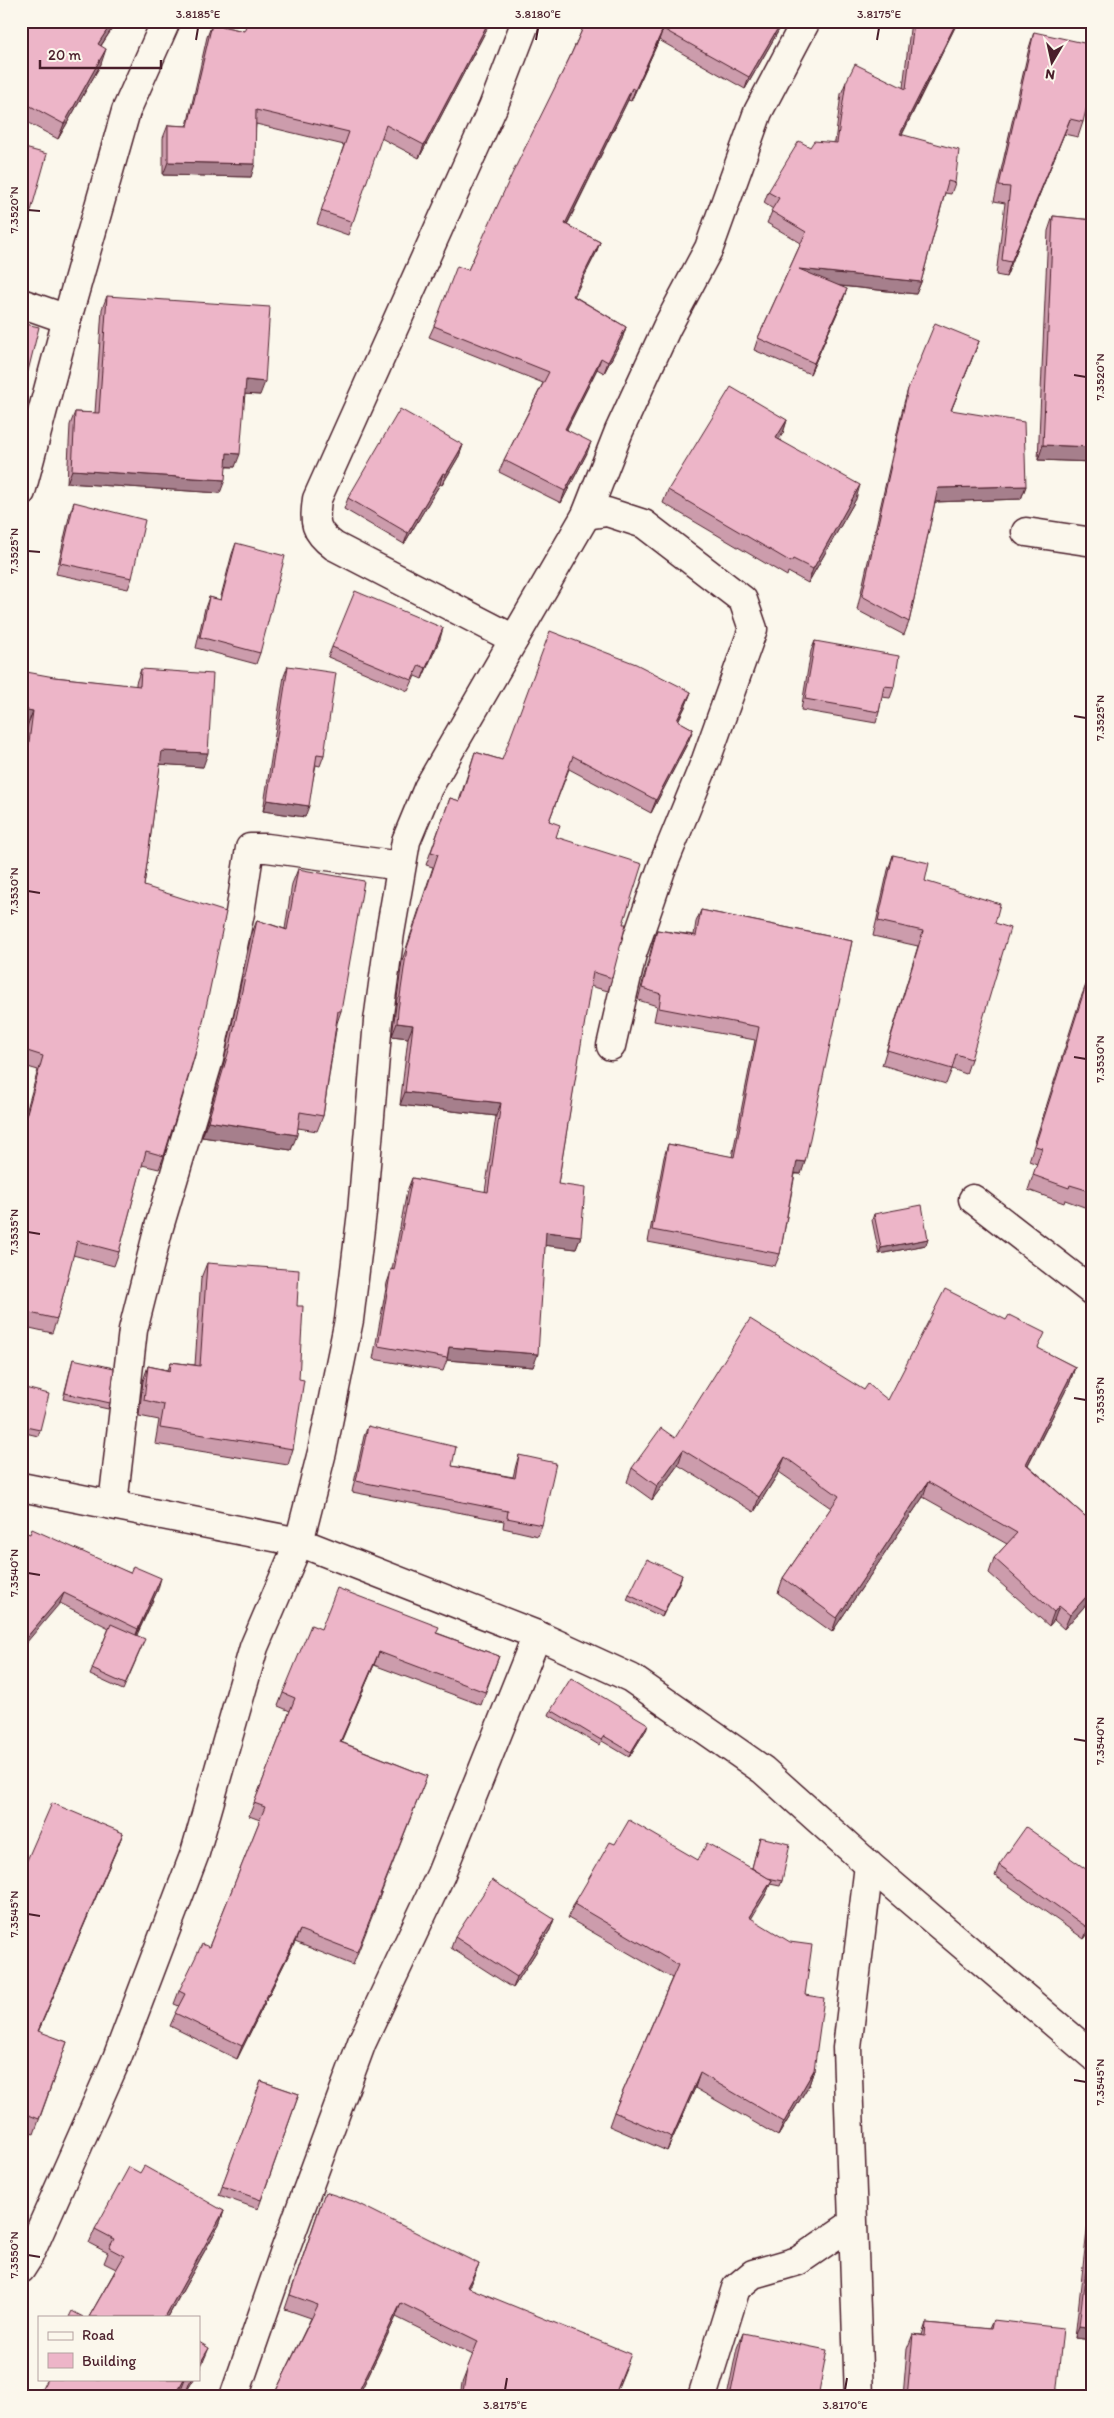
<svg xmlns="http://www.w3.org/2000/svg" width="1114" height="2418" font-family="Itim,sans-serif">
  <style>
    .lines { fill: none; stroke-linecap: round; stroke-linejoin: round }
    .minor-casing { stroke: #4a1f2b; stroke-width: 31 }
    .minor { stroke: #fbf7ec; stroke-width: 28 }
    .wall { fill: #cc9cac; stroke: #4a1f2b }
    .shaded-wall { fill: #a67f8c; stroke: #4a1f2b }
    .building { fill: #edb5c8; stroke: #4a1f2b }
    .ticks { fill: none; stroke: #4a1f2b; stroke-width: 2 }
    .neatline { fill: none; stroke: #4a1f2b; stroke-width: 2 }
    .ticks-label { font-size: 12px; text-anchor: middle; fill: #4a1f2b }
  </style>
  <rect width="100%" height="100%" fill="#fbf7ec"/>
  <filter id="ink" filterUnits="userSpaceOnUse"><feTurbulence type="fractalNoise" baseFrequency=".02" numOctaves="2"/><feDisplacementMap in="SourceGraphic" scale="10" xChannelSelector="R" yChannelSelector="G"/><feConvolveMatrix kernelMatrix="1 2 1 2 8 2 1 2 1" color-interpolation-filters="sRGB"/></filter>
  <g filter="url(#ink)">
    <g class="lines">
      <defs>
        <g id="minor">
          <path d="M 21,303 L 67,319"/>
          <path d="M 21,492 L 67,319 L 126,111 L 166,21"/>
          <path d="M 586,515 L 607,512 L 644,524 L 743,600 L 753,629 L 706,760 L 661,870 L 632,954 L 611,1046"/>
          <path d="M 1026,532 L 1093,542"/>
          <path d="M 514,639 L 334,546 C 314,531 314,523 317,499 L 493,107 L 526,21"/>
          <path d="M 973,1199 L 1093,1292"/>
          <path d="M 21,1487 L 299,1542 L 537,1635 L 631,1678 L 763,1770 L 869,1865 L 1093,2056"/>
          <path d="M 113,1504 L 133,1330 L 159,1227 L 209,1059 L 240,913 L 250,848 L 267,848 L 401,866"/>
          <path d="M 21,2269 L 28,2258 L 117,2058 L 195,1853 L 254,1647 L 299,1542 L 322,1452 L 349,1320 L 362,1212 L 378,1021 L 390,933 L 406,841 L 428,788 L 586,515 L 619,431 L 667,327 L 709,248 L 758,112 L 806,21"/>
          <path d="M 234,2397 L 284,2253 L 362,2042 L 441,1874 L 537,1635"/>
          <path d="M 702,2397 L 736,2288 L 753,2274 L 798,2261 L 852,2224"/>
          <path d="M 859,2397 L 847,2048 L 869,1865"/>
        </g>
      </defs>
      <use href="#minor" class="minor-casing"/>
      <use href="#minor" class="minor"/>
    </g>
    <g class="wall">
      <path d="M 21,21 L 117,21 L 101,46 L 101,64 L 58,139 L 21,119 Z"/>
      <path d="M 491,21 L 419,158 L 381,138 L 348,235 L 317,224 L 344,145 L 256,124 L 251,177 L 163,175 L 163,138 L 168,125 L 187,126 L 207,37 L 212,24 L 244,31 Z"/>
      <path d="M 586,21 L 784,21 L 745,89 L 659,40 L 631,101 L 628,100 L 567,225 L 600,242 L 596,253 L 574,296 L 626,327 L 622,339 L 604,373 L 597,369 L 567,429 L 587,453 L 561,503 L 499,472 L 504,460 L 543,383 L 429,337 L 434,326 L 468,270 L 569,59 Z"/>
      <path d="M 911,21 L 958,21 L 902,135 L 955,183 L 951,194 L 945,193 L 921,282 L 916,294 L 840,286 L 843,300 L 810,374 L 754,350 L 758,338 L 801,243 L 767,223 L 773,209 L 764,203 L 768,192 L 810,147 L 835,142 L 841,94 L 846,82 L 903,88 Z"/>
      <path d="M 1034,32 L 1083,122 L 1078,137 L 1064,134 L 1006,277 L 996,275 L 1005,203 L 994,201 L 1029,48 Z"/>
      <path d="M 21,147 L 24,236 L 21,245 Z"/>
      <path d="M 1053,216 L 1093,220 L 1093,462 L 1038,460 L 1048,231 Z"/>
      <path d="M 107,296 L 260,395 L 245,394 L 235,467 L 226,467 L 220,493 L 67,483 L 70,425 L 75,412 L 95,413 L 102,309 Z"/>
      <path d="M 21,323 L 28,371 L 26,376 L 21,375 Z"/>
      <path d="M 979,341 L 951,410 L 1026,486 L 1021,499 L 935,502 L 909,622 L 904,635 L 857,610 L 904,403 L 908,389 Z"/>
      <path d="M 787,420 L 783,433 L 779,439 L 856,499 L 808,583 L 788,572 L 787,576 L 663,503 L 668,490 Z"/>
      <path d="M 463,445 L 459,456 L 442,485 L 440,484 L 404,544 L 344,509 L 348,498 Z"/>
      <path d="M 74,502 L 132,578 L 128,589 L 56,574 L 70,513 Z"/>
      <path d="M 236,543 L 260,653 L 256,664 L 196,648 L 205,608 L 209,597 L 220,600 L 232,554 Z"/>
      <path d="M 443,628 L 422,679 L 415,676 L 408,691 L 328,657 L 332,647 Z"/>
      <path d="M 815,641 L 894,687 L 890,698 L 882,697 L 879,712 L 876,723 L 801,710 L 811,651 Z"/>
      <path d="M 288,666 L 324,755 L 320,766 L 316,765 L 305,817 L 263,811 L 284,676 Z"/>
      <path d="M 141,669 L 203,767 L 160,764 L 144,886 L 164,1156 L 159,1169 L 142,1165 L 119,1252 L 114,1266 L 73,1255 L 57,1319 L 52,1333 L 21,1326 L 21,1130 L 38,1070 L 21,1065 L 21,778 L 28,724 L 21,723 L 54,677 L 136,686 L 136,683 Z"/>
      <path d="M 691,692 L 686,705 L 678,721 L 693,729 L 688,742 L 651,813 L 569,769 L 549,821 L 556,837 L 623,924 L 612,978 L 608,991 L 590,986 L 558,1184 L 581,1236 L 576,1249 L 545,1245 L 533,1367 L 447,1360 L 443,1371 L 373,1359 L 387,1283 L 392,1269 L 407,1191 L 412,1178 L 485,1192 L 496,1116 L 400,1105 L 408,1038 L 392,1036 L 402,961 L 433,867 L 426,865 L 450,798 L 459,801 L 475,752 L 502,760 Z"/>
      <path d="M 893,855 L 925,881 L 995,923 L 971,1059 L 966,1074 L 952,1069 L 946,1084 L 882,1065 L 918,946 L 873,936 L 888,870 Z"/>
      <path d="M 298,869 L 341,1011 L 337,1023 L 323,1116 L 317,1131 L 298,1128 L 291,1150 L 202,1137 L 224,1062 L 251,936 L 257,920 L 285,929 L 292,884 Z"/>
      <path d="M 701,910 L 852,941 L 801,1174 L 795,1174 L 780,1254 L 775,1266 L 648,1242 L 664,1157 L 668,1144 L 732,1157 L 755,1040 L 654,1021 L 657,1006 L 638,1000 L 653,942 L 657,930 L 694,935 L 696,922 Z"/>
      <path d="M 1086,985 L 1093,987 L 1093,1193 L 1087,1208 L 1065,1200 L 1064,1203 L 1028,1190 L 1037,1164 L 1029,1161 L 1080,1000 Z"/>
      <path d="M 874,1214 L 928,1239 L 926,1245 L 879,1254 L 872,1220 Z"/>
      <path d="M 207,1263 L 297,1306 L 293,1449 L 288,1465 L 155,1444 L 159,1420 L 139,1416 L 143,1381 L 148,1366 L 168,1370 L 171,1362 L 195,1365 L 201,1278 Z"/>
      <path d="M 1039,1349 L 1075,1367 L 1070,1382 L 1028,1465 L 1093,1523 L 1093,1597 L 1064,1629 L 1054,1620 L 1049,1626 L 989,1573 L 994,1558 L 1007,1544 L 923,1497 L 832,1632 L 778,1593 L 783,1578 L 831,1508 L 779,1472 L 754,1512 L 678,1465 L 652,1500 L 627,1482 L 632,1468 L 675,1438 L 864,1390 L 888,1400 Z"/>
      <path d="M 73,1359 L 110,1403 L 108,1409 L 63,1399 Z"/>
      <path d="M 21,1387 L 40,1430 L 38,1436 L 21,1432 Z"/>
      <path d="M 368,1426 L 452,1466 L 513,1477 L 516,1465 L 519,1455 L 542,1525 L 538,1536 L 503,1528 L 504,1521 L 352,1492 L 364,1436 Z"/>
      <path d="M 21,1531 L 130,1573 L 158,1589 L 137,1635 L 143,1644 L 123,1690 L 90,1675 L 109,1628 L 60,1603 Z"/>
      <path d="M 680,1581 L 662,1617 L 627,1600 L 629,1595 Z"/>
      <path d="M 321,1629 L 437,1633 L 499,1656 L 481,1705 L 374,1665 L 341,1742 L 427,1776 L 353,1965 L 295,1942 L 237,2059 L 170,2026 L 179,2006 L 174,2004 L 179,1991 L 209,1947 L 260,1820 L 249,1816 L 290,1711 L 278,1706 L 283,1693 Z"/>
      <path d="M 551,1710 L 646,1730 L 629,1757 L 602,1741 L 599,1745 L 549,1715 Z"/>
      <path d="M 123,1833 L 117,1848 L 38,2032 L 67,2042 L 34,2134 L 21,2129 L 21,1874 Z"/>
      <path d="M 760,1837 L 782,1881 L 780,1886 L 770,1884 L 766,1894 L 751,1918 L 805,1995 L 814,2070 L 809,2085 L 778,2136 L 695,2088 L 667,2151 L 609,2126 L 614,2112 L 672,1978 L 568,1918 L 574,1904 L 615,1844 L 698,1860 L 752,1868 Z"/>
      <path d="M 999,1865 L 1093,1927 L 1084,1939 L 995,1876 Z"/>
      <path d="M 554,1919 L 550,1930 L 513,1988 L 451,1948 L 455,1937 Z"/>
      <path d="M 261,2081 L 299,2094 L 258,2209 L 219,2195 Z"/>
      <path d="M 140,2173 L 224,2211 L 219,2225 L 168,2317 L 89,2317 L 116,2269 L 104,2263 L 108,2253 L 89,2243 L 95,2229 Z"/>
      <path d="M 320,2206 L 473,2278 L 468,2288 L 626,2368 L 614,2397 L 460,2397 L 462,2383 L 473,2355 L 396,2317 L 358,2397 L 273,2397 L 311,2318 L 285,2309 Z"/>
      <path d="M 1093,2209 L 1093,2340 L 1075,2338 L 1088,2222 Z"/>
      <path d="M 993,2320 L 1056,2397 L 903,2397 L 907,2349 L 913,2334 L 922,2335 L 926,2323 L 989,2329 Z"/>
      <path d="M 743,2333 L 818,2397 L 727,2397 L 737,2348 Z"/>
      <path d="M 47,2379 L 194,2379 L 186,2392 L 181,2389 L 177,2397 L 38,2397 Z"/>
    </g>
    <g class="shaded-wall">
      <path d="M 113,21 L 117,21 L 92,59 L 98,44 Z"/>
      <path d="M 489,21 L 491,21 L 419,158 L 424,145 Z"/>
      <path d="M 782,21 L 784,21 L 745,89 L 749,77 Z"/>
      <path d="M 957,21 L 958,21 L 896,146 L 900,134 Z"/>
      <path d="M 663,29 L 659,40 L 631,101 L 635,90 Z"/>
      <path d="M 106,49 L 101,64 L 58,139 L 64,124 Z"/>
      <path d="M 632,88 L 628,100 L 561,236 L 565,224 Z"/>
      <path d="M 1070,119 L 1064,134 L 1006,277 L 1011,262 Z"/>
      <path d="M 168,162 L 255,164 L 251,177 L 163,175 Z"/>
      <path d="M 600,242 L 596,253 L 569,307 L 573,296 Z"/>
      <path d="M 799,269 L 921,282 L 916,294 L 795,281 Z"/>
      <path d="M 847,289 L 843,300 L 810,374 L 814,363 Z"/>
      <path d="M 626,327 L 622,339 L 604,373 L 608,362 Z"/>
      <path d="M 979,341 L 974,354 L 946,423 L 951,410 Z"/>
      <path d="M 601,358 L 597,369 L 561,440 L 565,429 Z"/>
      <path d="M 246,380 L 265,382 L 260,395 L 241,394 Z"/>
      <path d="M 787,420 L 783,433 L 772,451 L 776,438 Z"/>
      <path d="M 591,442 L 587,453 L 561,503 L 565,491 Z"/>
      <path d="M 463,445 L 459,456 L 442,485 L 446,474 Z"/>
      <path d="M 1043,445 L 1093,447 L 1093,462 L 1038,460 Z"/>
      <path d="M 227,453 L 240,454 L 235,467 L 222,466 Z"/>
      <path d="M 72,470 L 225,480 L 220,493 L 67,483 Z"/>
      <path d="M 443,473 L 440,484 L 404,544 L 408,533 Z"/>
      <path d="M 860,485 L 856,499 L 808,583 L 813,569 Z"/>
      <path d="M 1026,486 L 1021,499 L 933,502 L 938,488 Z"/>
      <path d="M 443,628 L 440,639 L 422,679 L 426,668 Z"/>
      <path d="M 691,692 L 686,705 L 672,733 L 677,720 Z"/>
      <path d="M 21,709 L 33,711 L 28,724 L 21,723 Z"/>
      <path d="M 693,729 L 688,742 L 651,813 L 656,800 Z"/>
      <path d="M 162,751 L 208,753 L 203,767 L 157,764 Z"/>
      <path d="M 267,800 L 309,806 L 305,817 L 263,811 Z"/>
      <path d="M 397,1023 L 413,1025 L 408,1038 L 392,1036 Z"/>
      <path d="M 405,1092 L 501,1103 L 496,1116 L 400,1105 Z"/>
      <path d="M 208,1121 L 297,1135 L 291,1150 L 202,1137 Z"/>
      <path d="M 797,1161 L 805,1162 L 801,1174 L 793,1173 Z"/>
      <path d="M 546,1232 L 581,1236 L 576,1249 L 542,1245 Z"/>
      <path d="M 928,1239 L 926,1245 L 879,1254 L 881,1248 Z"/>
      <path d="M 449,1347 L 538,1354 L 533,1367 L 447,1360 Z"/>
      <path d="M 1075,1367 L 1070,1382 L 1021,1478 L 1026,1464 Z"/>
      <path d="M 683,1450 L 678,1465 L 652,1500 L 657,1486 Z"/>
      <path d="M 785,1457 L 779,1472 L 754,1512 L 759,1497 Z"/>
      <path d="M 928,1482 L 923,1497 L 832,1632 L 837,1618 Z"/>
      <path d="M 682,1575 L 680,1581 L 662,1617 L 664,1612 Z"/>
      <path d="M 161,1578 L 158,1589 L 134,1640 L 138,1629 Z"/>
      <path d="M 1093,1589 L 1093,1597 L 1064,1629 L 1070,1615 Z"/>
      <path d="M 64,1593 L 60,1603 L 21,1649 L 21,1644 Z"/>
      <path d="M 1059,1606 L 1054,1620 L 1049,1626 L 1054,1612 Z"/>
      <path d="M 379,1652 L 374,1665 L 335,1755 L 340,1742 Z"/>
      <path d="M 648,1724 L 646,1730 L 629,1757 L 631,1752 Z"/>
      <path d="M 123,1833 L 117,1848 L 32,2046 L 38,2031 Z"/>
      <path d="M 772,1880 L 766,1894 L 744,1931 L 749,1917 Z"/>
      <path d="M 554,1919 L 550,1930 L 513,1988 L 517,1977 Z"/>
      <path d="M 1093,1922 L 1093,1927 L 1084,1939 L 1088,1928 Z"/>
      <path d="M 300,1930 L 295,1942 L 237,2059 L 242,2046 Z"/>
      <path d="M 814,2070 L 809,2085 L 778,2136 L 784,2122 Z"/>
      <path d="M 700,2073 L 695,2088 L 667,2151 L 672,2137 Z"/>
      <path d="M 224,2211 L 219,2225 L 168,2317 L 165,2317 Z"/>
      <path d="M 479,2264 L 473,2278 L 462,2301 L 467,2287 Z"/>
      <path d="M 401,2303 L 396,2317 L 358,2397 L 356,2397 Z"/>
      <path d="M 1079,2326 L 1093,2328 L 1093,2340 L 1075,2338 Z"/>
      <path d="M 209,2348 L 203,2362 L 199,2370 L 199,2365 Z"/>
      <path d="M 184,2379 L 185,2379 L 181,2389 L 177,2397 L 174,2397 Z"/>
      <path d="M 191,2379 L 194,2379 L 186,2392 Z"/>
    </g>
    <g class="building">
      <path d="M 21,21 L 113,21 L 98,44 L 106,49 L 64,124 L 21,101 Z"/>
      <path d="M 248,21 L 489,21 L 424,145 L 386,125 L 353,222 L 321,211 L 349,132 L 256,110 L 255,164 L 168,162 L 168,125 L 188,126 L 212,24 L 244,31 Z"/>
      <path d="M 586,21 L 782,21 L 749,77 L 663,29 L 635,90 L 632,88 L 565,224 L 600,242 L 573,296 L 626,327 L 608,362 L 601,358 L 565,429 L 591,442 L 565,491 L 504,460 L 549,372 L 434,326 L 457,266 L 468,270 L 512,174 L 569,59 Z"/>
      <path d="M 914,21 L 957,21 L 900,134 L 959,150 L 955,183 L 948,181 L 921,282 L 799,269 L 847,289 L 814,363 L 758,338 L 806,232 L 771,211 L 779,198 L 768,192 L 799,141 L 810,147 L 814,141 L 837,143 L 846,82 L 855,64 L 906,89 Z"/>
      <path d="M 1034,32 L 1093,45 L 1093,82 L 1083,122 L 1070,119 L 1011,262 L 1002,260 L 1010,187 L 999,186 Z"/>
      <path d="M 21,147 L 47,154 L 24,236 L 21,236 Z"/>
      <path d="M 1053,216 L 1093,220 L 1093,447 L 1043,445 Z"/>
      <path d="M 107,296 L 270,307 L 265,382 L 246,380 L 240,454 L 227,453 L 225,480 L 72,470 L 75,412 L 99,413 Z"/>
      <path d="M 21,323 L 39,327 L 28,371 L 21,369 Z"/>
      <path d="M 935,323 L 979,341 L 951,410 L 1024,422 L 1026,486 L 938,488 L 909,622 L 862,596 L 908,389 Z"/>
      <path d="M 731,387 L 787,420 L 776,438 L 860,485 L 813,569 L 793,559 L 791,562 L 668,490 Z"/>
      <path d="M 400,409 L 463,445 L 446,474 L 443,473 L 408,533 L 348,498 Z"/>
      <path d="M 74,502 L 145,520 L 132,578 L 60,563 Z"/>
      <path d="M 236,543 L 285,556 L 260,653 L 200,637 L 209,597 L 221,600 Z"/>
      <path d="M 355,591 L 443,628 L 426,668 L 419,665 L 412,680 L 332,647 Z"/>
      <path d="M 550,631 L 636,664 L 691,692 L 677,720 L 693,729 L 656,800 L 573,756 L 549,821 L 560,825 L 556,837 L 642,864 L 623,924 L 626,924 L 612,978 L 593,972 L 558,1184 L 585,1188 L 581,1236 L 546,1232 L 538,1354 L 449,1347 L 447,1358 L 378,1346 L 391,1269 L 394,1270 L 412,1178 L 488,1192 L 501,1103 L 405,1092 L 413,1025 L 397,1023 L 398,1010 L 407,948 L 438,854 L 431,852 L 450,798 L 460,801 L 475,752 L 502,760 Z"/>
      <path d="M 815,641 L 899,656 L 894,687 L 884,686 L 879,712 L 805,699 Z"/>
      <path d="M 288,666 L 336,673 L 324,755 L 317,754 L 309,806 L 267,800 Z"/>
      <path d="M 141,669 L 213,674 L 208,753 L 162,751 L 144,886 L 226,912 L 199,1041 L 164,1156 L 146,1151 L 119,1252 L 77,1241 L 57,1319 L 21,1311 L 21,1134 L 43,1056 L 21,1049 L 21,920 L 24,912 L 21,911 L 21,804 L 33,711 L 21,709 L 21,671 L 54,677 L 140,686 Z"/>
      <path d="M 893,855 L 929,863 L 925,881 L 1000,904 L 995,923 L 1010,928 L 971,1059 L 956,1054 L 952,1069 L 887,1050 L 923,931 L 878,921 Z"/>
      <path d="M 298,869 L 364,881 L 341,1011 L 338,1011 L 323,1116 L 300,1112 L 297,1135 L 208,1121 L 230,1047 L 257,920 L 287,930 Z"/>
      <path d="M 701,910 L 852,941 L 805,1162 L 797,1161 L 780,1254 L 652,1230 L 668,1144 L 734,1157 L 759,1027 L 659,1008 L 661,994 L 642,988 L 657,930 L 696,936 Z"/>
      <path d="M 1086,985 L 1093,987 L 1093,1192 L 1070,1185 L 1069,1188 L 1033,1175 L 1042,1148 L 1035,1146 Z"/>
      <path d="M 922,1205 L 928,1239 L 881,1248 L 874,1214 Z"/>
      <path d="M 207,1263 L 299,1270 L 297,1306 L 303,1306 L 299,1379 L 304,1380 L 293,1449 L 160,1428 L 164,1405 L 144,1400 L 148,1366 L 170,1371 L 171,1362 L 200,1366 Z"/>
      <path d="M 945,1289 L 1006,1320 L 1009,1315 L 1045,1333 L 1038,1348 L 1075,1367 L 1026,1464 L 1093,1523 L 1093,1589 L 1070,1615 L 1059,1606 L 1054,1612 L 994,1558 L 1017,1533 L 928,1482 L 837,1618 L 783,1578 L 839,1496 L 785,1457 L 759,1497 L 683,1450 L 657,1486 L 632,1468 L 661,1428 L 675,1438 L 750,1319 L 864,1390 L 868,1384 L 888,1400 Z"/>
      <path d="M 73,1359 L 114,1368 L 110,1403 L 65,1393 Z"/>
      <path d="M 21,1387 L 49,1394 L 40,1430 L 21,1426 Z"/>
      <path d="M 368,1426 L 456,1447 L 452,1466 L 515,1478 L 519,1455 L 556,1463 L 542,1525 L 507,1518 L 508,1511 L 356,1481 Z"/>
      <path d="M 32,1529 L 130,1573 L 133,1566 L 161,1578 L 138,1629 L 64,1593 L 21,1644 L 21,1531 L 30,1534 Z"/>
      <path d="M 647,1559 L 682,1575 L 664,1612 L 629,1595 Z"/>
      <path d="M 337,1588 L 439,1627 L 436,1633 L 499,1656 L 485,1692 L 379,1652 L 340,1742 L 427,1776 L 357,1952 L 300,1930 L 242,2046 L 175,2013 L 185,1994 L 179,1991 L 202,1944 L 209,1947 L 265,1807 L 254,1803 L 295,1698 L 283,1693 L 311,1625 L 321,1629 Z"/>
      <path d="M 111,1624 L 145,1639 L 125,1684 L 92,1669 Z"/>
      <path d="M 571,1678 L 648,1724 L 631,1752 L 604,1736 L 601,1740 L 551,1710 Z"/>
      <path d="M 52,1803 L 123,1833 L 38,2031 L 67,2042 L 39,2119 L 21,2112 L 21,1874 Z"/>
      <path d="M 629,1820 L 698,1860 L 707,1843 L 772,1880 L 749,1917 L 790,1942 L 812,1945 L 805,1995 L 824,1998 L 814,2070 L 784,2122 L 700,2073 L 672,2137 L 614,2112 L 678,1965 L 574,1904 L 610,1842 L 615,1844 Z"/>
      <path d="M 1026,1827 L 1093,1874 L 1093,1922 L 1088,1928 L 999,1865 Z"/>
      <path d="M 760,1837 L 790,1844 L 782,1881 L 768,1878 L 752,1868 Z"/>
      <path d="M 492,1880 L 554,1919 L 517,1977 L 455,1937 Z"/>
      <path d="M 261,2081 L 299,2094 L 261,2200 L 222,2186 Z"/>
      <path d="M 144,2166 L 224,2211 L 165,2317 L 89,2317 L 124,2256 L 109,2248 L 114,2239 L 95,2229 L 129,2167 L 140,2173 Z"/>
      <path d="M 325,2192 L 353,2201 L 479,2264 L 467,2287 L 631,2354 L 614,2397 L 462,2397 L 467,2369 L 478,2341 L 401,2303 L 356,2397 L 273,2397 L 318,2305 L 290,2295 Z"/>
      <path d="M 1093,2209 L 1093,2328 L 1079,2326 Z"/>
      <path d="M 72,2311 L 83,2317 L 69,2317 Z"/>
      <path d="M 993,2320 L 1063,2328 L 1056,2397 L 907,2397 L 913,2334 L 925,2336 L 926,2323 L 991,2329 Z"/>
      <path d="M 743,2333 L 827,2350 L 818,2397 L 730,2397 Z"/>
      <path d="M 199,2342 L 209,2348 L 199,2365 Z"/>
      <path d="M 47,2379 L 184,2379 L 174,2397 L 38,2397 Z"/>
    </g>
  </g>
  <path class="ticks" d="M 196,40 L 198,28M 536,40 L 538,28M 877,40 L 879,28M 28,210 L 40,211M 1074,375 L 1086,377M 28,551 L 40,552M 1074,716 L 1086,718M 28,891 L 40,893M 1074,1057 L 1086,1059M 28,1232 L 40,1234M 1074,1398 L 1086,1400M 28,1573 L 40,1575M 1074,1739 L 1086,1741M 28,1914 L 40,1916M 1074,2080 L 1086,2082M 28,2255 L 40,2257M 505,2390 L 507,2378M 845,2390 L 847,2378"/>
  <rect width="1114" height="2418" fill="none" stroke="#fbf7ec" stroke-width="55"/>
  <rect x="38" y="2316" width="162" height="65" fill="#fbf7ec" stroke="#b4a19f"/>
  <rect x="48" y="2332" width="25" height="8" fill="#fbf7ec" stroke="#b4a19f"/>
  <text x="82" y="2340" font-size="15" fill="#4a1f2b">Road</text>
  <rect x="48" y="2353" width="25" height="15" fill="#edb5c8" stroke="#b4a19f"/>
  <text x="82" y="2366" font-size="15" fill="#4a1f2b">Building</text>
  <g transform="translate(1052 62) rotate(189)" stroke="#fbf7ec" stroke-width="4" paint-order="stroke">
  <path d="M0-4L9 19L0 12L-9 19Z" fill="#4a1f2b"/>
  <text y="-8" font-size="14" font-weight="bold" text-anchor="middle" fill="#4a1f2b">N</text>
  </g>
  <path d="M40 60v8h121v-8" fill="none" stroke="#4a1f2b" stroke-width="2.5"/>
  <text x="48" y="60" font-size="15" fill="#4a1f2b" stroke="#fbf7ec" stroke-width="4" paint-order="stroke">20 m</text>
  <rect x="28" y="28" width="1058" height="2362" class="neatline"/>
  <g class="ticks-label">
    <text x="198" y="18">3.8185°E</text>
    <text x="538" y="18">3.8180°E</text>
    <text x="879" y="18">3.8175°E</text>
    <text transform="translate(14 210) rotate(-90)" y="4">7.3520°N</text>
    <text transform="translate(1100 377) rotate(-90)" y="4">7.3520°N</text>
    <text transform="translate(14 551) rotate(-90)" y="4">7.3525°N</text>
    <text transform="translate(1100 718) rotate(-90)" y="4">7.3525°N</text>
    <text transform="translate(14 891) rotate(-90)" y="4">7.3530°N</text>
    <text transform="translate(1100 1059) rotate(-90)" y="4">7.3530°N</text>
    <text transform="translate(14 1232) rotate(-90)" y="4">7.3535°N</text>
    <text transform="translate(1100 1400) rotate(-90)" y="4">7.3535°N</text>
    <text transform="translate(14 1573) rotate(-90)" y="4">7.3540°N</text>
    <text transform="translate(1100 1741) rotate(-90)" y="4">7.3540°N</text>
    <text transform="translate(14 1914) rotate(-90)" y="4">7.3545°N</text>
    <text transform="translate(1100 2082) rotate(-90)" y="4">7.3545°N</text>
    <text transform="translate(14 2255) rotate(-90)" y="4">7.3550°N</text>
    <text x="505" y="2409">3.8175°E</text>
    <text x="845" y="2409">3.8170°E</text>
  </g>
</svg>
